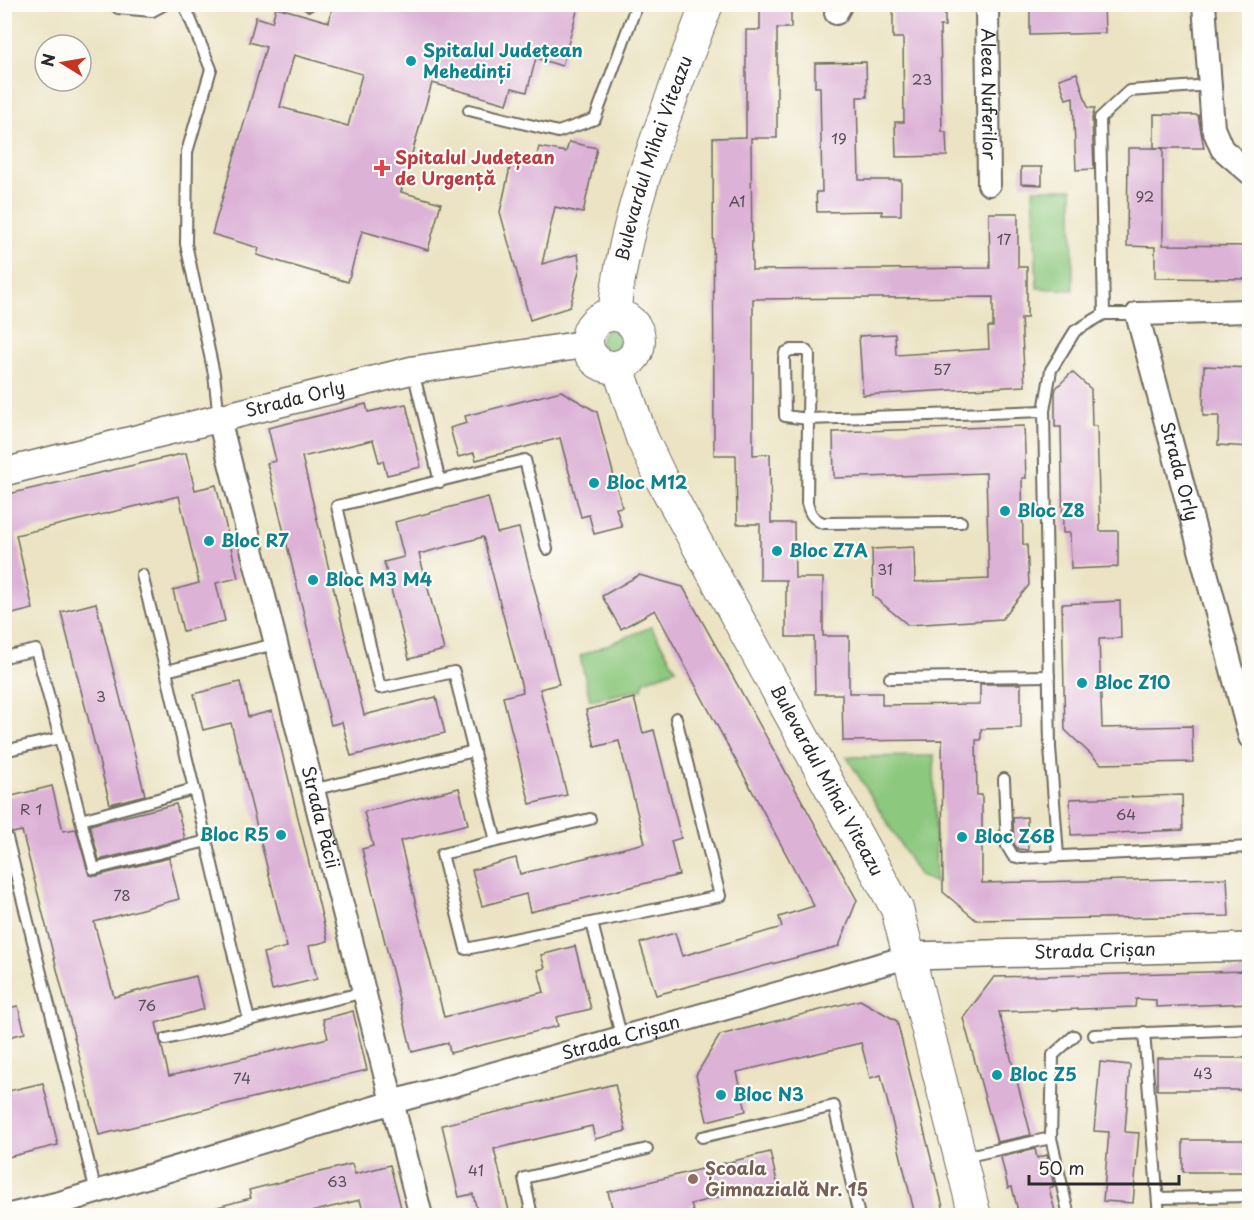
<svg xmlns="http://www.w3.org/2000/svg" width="1254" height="1220" font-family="'Playpen Sans',sans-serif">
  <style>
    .green { fill: #8cc87e; stroke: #5c7a54; stroke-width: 1.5 }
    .building { fill: #dcb2d7; fill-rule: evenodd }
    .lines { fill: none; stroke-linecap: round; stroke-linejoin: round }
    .service-casing { stroke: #6e6b60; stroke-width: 14 }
    .minor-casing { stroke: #6e6b60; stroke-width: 26 }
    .tertiary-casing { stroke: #6e6b60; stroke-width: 30 }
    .secondary-casing { stroke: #6e6b60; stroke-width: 34 }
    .service { stroke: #fff; stroke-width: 10 }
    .minor { stroke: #fff; stroke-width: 22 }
    .tertiary { stroke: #fff; stroke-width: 27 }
    .secondary { stroke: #fff; stroke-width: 32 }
    .culture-dot { fill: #0f9aa8; stroke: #fdfcf7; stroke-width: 2 }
    .health-dot { fill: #e0444e; stroke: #fdfcf7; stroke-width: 2 }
    .education-dot { fill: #8d6e63; stroke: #fdfcf7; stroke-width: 2 }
    .labels { text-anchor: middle; stroke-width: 4.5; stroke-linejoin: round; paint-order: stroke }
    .number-label { font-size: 15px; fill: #574d56 }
    .culture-label { font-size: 18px; font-weight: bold; fill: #0d838f; stroke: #fdfcf7; text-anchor: start }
    .street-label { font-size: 18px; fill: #2b2b2b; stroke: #fdfcf7 }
    .health-label { font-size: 18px; font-weight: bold; fill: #be3a42; stroke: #fdfcf7; text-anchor: start }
    .education-label { font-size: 18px; font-weight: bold; fill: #785e54; stroke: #fdfcf7; text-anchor: start }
  </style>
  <rect width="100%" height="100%" fill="#fdfcf7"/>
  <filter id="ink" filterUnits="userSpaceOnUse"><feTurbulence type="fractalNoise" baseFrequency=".0167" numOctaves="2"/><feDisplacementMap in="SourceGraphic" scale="12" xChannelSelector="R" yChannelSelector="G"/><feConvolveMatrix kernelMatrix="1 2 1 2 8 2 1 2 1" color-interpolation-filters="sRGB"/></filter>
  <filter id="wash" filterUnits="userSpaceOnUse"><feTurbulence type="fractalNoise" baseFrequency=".008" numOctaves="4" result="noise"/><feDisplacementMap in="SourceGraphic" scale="24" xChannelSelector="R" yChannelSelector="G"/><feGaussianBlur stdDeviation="1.35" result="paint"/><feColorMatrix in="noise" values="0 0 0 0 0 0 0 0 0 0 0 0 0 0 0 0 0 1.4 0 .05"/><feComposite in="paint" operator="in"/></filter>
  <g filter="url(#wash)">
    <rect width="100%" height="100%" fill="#ebe3c3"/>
    <g class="green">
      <path d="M 1033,189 L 1072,189 L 1073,290 L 1037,288 Z"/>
      <circle cx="615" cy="341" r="14"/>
      <path d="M 651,627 L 676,669 L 644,681 L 642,689 L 590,700 L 580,656 Z"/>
      <path d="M 934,756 L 936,883 L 919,875 L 847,757 Z"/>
    </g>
    <g id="blocks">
      <g class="building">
        <path d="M 333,4 L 579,4 L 562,66 L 536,58 L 527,92 L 512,88 L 507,104 L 432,83 L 401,192 L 441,203 L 428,250 L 362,231 L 348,282 L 257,255 L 259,248 L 212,234 L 266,47 L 249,42 L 256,17 L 272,22 L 276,7 L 329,22 ZM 294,55 L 362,74 L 348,126 L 280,107 Z"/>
        <path d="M 760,4 L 791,4 L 791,28 L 777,28 L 777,138 L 751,138 L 752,270 L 990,268 L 989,213 L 1018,213 L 1018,267 L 1027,267 L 1027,318 L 1021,318 L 1025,386 L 863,395 L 859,336 L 895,334 L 896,355 L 989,349 L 988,327 L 993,327 L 993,297 L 753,299 L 753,455 L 770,454 L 771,523 L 794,523 L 795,578 L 823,578 L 823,636 L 849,636 L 849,693 L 882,693 L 882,705 L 980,704 L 980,684 L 1021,684 L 1021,728 L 981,729 L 981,740 L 976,740 L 977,795 L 982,795 L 982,883 L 1227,878 L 1229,916 L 976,920 L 943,892 L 942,740 L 843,741 L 842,694 L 815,694 L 814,637 L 786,637 L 786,580 L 760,580 L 760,524 L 737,524 L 736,455 L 714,455 L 713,138 L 746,137 L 746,30 L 760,30 Z"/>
        <path d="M 1030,4 L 1104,4 L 1105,33 L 1030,35 Z"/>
        <path d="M 945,6 L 945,26 L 940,26 L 942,132 L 946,132 L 947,156 L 896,157 L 895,122 L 904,122 L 903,38 L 893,38 L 893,7 Z"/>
        <path d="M 866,62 L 867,97 L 857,97 L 859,180 L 901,180 L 901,215 L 882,215 L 882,211 L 817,212 L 816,192 L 822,192 L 820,87 L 815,87 L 815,63 Z"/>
        <path d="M 1077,73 L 1088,108 L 1095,108 L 1092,118 L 1094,169 L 1076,170 L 1073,97 L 1066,99 L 1059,79 Z"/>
        <path d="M 1154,114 L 1198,115 L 1204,148 L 1154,148 Z"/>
        <path d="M 569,142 L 597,148 L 583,213 L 555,207 L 542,264 L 578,254 L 580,267 L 570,307 L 530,320 L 500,212 L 513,154 L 536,159 L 539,147 L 566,152 Z"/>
        <path d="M 1128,148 L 1163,148 L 1163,245 L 1250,246 L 1250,279 L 1155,278 L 1155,247 L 1127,246 Z"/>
        <path d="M 1021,167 L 1042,167 L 1042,185 L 1021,184 Z"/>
        <path d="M 1204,366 L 1250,368 L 1250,447 L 1218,445 L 1219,416 L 1203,416 Z"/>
        <path d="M 1072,372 L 1091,389 L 1092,426 L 1097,426 L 1100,531 L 1118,531 L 1118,567 L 1071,569 L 1070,533 L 1063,533 L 1061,427 L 1055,427 L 1055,393 L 1056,388 Z"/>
        <path d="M 561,391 L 597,412 L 622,507 L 616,508 L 622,527 L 594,534 L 589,515 L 581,517 L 560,438 L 476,460 L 474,453 L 458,457 L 450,428 L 467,423 L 465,416 Z"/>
        <path d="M 366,404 L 368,412 L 406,404 L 421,467 L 387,475 L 383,461 L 379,462 L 373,440 L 302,457 L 364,715 L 436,697 L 445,733 L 351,756 L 342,722 L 331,725 L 267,463 L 276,461 L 268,428 Z"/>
        <path d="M 1024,426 L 1026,478 L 1022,478 L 1023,544 L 1027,545 L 1029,585 L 1002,619 L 908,625 L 873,596 L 872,549 L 914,547 L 915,582 L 989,579 L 986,473 L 834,478 L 833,432 Z"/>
        <path d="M 186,453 L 195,490 L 216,485 L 231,547 L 238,578 L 216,583 L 225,621 L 183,631 L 173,590 L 199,583 L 179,496 L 16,535 L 33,609 L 4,616 L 4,515 L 7,514 L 4,495 Z"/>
        <path d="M 488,497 L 497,533 L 519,528 L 559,684 L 540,689 L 567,795 L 530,804 L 503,697 L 523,692 L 483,537 L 419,554 L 444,650 L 409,659 L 384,562 L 404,557 L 395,522 Z"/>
        <path d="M 639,575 L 683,587 L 857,900 L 839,946 L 656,995 L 640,943 L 675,933 L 682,956 L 782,927 L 779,917 L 814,906 L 655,610 L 621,629 L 602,596 Z"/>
        <path d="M 1120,601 L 1121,638 L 1099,639 L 1102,728 L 1192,726 L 1193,762 L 1101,764 L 1065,730 L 1062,604 Z"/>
        <path d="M 96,603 L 145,795 L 110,804 L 61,612 Z"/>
        <path d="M 240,682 L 248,717 L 272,711 L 328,941 L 309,946 L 317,979 L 272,990 L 263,953 L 287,947 L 231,723 L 203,730 L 194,694 Z"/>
        <path d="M 634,698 L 643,733 L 654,730 L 681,838 L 671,841 L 679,875 L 530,912 L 526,894 L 482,906 L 472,870 L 516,858 L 520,874 L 645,843 L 619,741 L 595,747 L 586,710 Z"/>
        <path d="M 52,786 L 63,831 L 76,829 L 89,875 L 96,876 L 169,858 L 179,899 L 94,922 L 114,997 L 196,976 L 204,1009 L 156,1023 L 169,1076 L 328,1038 L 323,1019 L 353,1011 L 367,1070 L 99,1135 L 22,831 L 13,833 L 4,831 L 4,798 Z"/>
        <path d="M 459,788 L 468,824 L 400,841 L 444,1017 L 544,992 L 538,970 L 545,968 L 541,955 L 575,946 L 591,1009 L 556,1017 L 558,1026 L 450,1053 L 448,1043 L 412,1052 L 362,849 L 373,846 L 364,812 Z"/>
        <path d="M 1182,795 L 1183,830 L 1071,835 L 1070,799 Z"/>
        <path d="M 176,804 L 185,839 L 99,860 L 90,825 Z"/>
        <path d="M 1027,817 L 1028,850 L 1018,849 L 1014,844 L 1013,818 Z"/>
        <path d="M 1250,971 L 1250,1003 L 1156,1007 L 1156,1000 L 1136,999 L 1135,1007 L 999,1012 L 1031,1135 L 997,1142 L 963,1018 L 994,977 Z"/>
        <path d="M 860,1000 L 897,1021 L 945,1215 L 915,1215 L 881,1075 L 870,1078 L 861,1043 L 737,1072 L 746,1111 L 707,1121 L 696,1075 L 720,1035 Z"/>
        <path d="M 18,1006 L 25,1033 L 4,1038 L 4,1009 Z"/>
        <rect x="1157" y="1058" width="93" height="32"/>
        <path d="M 1100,1062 L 1130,1065 L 1125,1132 L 1139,1133 L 1133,1203 L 1103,1201 L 1109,1132 L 1094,1131 Z"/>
        <path d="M 43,1083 L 58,1145 L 4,1158 L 4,1092 Z"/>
        <path d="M 615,1084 L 626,1131 L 595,1139 L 592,1126 L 494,1149 L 510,1215 L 478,1215 L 473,1194 L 459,1197 L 442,1125 Z"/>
        <rect x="1183" y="1140" width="67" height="32"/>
        <path d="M 1035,1149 L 1037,1158 L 1047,1155 L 1054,1186 L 1049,1188 L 1056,1215 L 1019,1215 L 1012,1187 L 1008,1188 L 1001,1157 Z"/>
        <path d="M 770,1152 L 778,1186 L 758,1190 L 757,1187 L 691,1204 L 694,1215 L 614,1215 L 608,1192 Z"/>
        <path d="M 352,1164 L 355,1174 L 390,1165 L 403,1215 L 364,1215 L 360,1200 L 299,1215 L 207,1215 L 206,1210 L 251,1198 L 249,1190 Z"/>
      </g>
    </g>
  </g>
  <g filter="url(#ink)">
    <use href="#blocks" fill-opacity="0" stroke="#6e6b60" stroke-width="1.5"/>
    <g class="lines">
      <defs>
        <g id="service">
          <path d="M 184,4 L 211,69 L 187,152 L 186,244 L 214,374 L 219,419"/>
          <path d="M 307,4 L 309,5"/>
          <path d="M 118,8 L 152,11 L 165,4"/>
          <path d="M 469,110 L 558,132 L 595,119 L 637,4"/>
          <path d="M 1104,314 L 1100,118 L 1129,91 L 1211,85"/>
          <path d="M 791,350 L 805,350 L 809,354 L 808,419 L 785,416 L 784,358 L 785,353 Z"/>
          <path d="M 413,371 L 440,482"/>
          <path d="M 1044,411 L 1050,747 L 1058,856"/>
          <path d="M 961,522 L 823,523 C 813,519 810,514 807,503 L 808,419 L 1044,411 L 1051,370 L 1075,331 L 1104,314 L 1137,314"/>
          <path d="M 142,575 L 166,671"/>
          <path d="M 275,644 L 166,671 L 249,1020 L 365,992"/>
          <path d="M 4,657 L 36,650 L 60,738 L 4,751"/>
          <path d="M 890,678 L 1049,676"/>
          <path d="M 60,738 L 81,820"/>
          <path d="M 1004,779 L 1007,846 L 1013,856 L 1021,858 L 1250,847"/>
          <path d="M 194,789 L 81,820 L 94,869 L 207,841"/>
          <path d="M 312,790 L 474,751"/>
          <path d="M 590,819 L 442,854 L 466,949 L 720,896 L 676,718"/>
          <path d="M 7,838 L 96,1192"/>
          <path d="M 496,841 L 454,672 L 380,688 L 337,506 L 525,460 L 547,549"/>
          <path d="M 592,923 L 622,1039"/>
          <path d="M 1144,1032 L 1159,1216"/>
          <path d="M 1094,1035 L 1250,1029"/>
          <path d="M 166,1039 L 249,1020"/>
          <path d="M 702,1137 L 834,1106 L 859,1216"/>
          <path d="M 963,1157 L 1051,1138"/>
          <path d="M 1159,1198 L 1250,1196"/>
          <path d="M 532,1216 L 524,1178 L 647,1149"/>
          <path d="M 1069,1216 L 1051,1138 L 1053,1055 L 1074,1036"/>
        </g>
        <g id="minor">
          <path id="s1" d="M 987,4 L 989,184"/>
          <path d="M 1204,4 L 1213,128 L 1222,149 L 1250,173"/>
          <path d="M 836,13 L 841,4"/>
          <path id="s2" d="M 1250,311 L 1137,314 L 1250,737"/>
          <path id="s3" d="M 219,419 L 421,1216"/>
          <path id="s4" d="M 6,1216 L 60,1203 L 393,1102 L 911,956"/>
        </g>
        <g id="tertiary">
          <path id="s5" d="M 4,472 L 413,370 L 588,344"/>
          <path id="s6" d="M 911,956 L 1250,947"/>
        </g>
        <g id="secondary">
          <path id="s7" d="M 614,315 C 625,208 669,105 707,4"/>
          <circle cx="613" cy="341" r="26"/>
          <path id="s8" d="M 618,367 L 642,438 L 662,480 L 897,909 L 975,1216"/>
        </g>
      </defs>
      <use href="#service" class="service-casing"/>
      <use href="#minor" class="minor-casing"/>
      <use href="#tertiary" class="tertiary-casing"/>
      <use href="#secondary" class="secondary-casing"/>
      <use href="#service" class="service"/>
      <use href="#minor" class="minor"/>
      <use href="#tertiary" class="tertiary"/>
      <use href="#secondary" class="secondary"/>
    </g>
  </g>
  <g class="culture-dot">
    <circle cx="411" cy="61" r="6"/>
    <circle cx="594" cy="483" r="6"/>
    <circle cx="1005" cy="511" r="6"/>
    <circle cx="209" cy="541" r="6"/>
    <circle cx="777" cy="551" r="6"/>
    <circle cx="313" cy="580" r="6"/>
    <circle cx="1082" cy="683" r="6"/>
    <circle cx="281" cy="835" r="6"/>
    <circle cx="962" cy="837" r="6"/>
    <circle cx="997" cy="1075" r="6"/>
    <circle cx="721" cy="1095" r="6"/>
  </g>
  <path class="health-dot" d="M379 159h6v6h6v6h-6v6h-6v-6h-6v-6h6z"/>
  <circle class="education-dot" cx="693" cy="1179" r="6"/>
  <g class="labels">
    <g class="number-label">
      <text x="922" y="85">23</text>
      <text x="839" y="144">19</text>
      <text x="1145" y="202">92</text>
      <text x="737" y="207">A1</text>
      <text x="1004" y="245">17</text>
      <text x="942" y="375">57</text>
      <text x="885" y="575">31</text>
      <text x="101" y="702">3</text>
      <text x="31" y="815">R 1</text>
      <text x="1126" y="820">64</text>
      <text x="122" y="901">78</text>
      <text x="147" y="1011">76</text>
      <text x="1203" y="1079">43</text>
      <text x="242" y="1084">74</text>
      <text x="476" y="1176">41</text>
      <text x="337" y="1187">63</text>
    </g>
    <g class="culture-label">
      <text x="423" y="57">Spitalul Județean<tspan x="423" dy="21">Mehedinți</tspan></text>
      <text x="606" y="489">Bloc M12</text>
      <text x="1017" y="517">Bloc Z8</text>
      <text x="221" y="547">Bloc R7</text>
      <text x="789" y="557">Bloc Z7A</text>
      <text x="325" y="586">Bloc M3 M4</text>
      <text x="1094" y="689">Bloc Z10</text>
      <text x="269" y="841" text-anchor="end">Bloc R5</text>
      <text x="974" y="843">Bloc Z6B</text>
      <text x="1009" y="1081">Bloc Z5</text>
      <text x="733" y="1101">Bloc N3</text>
    </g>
    <g class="street-label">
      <text dy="6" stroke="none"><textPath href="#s1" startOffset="90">Aleea Nuferilor</textPath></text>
      <text dy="6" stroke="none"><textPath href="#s7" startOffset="162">Bulevardul Mihai Viteazu</textPath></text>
      <text dy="6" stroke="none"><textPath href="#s5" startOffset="300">Strada Orly</textPath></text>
      <text dy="6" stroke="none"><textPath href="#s2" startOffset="276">Strada Orly</textPath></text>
      <text dy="6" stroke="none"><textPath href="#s8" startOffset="464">Bulevardul Mihai Viteazu</textPath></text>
      <text dy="6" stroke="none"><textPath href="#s3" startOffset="411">Strada Păcii</textPath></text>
      <text dy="6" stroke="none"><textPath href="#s6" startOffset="184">Strada Crișan</textPath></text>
      <text dy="6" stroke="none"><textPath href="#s4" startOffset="640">Strada Crișan</textPath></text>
    </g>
    <g class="health-label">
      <text x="395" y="164">Spitalul Județean<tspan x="395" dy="21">de Urgență</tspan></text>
    </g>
    <g class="education-label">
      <text x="705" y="1175">Școala<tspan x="705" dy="21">Gimnazială Nr. 15</tspan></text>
    </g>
  </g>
  <rect width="1254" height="1220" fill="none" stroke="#fdfcf7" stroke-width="24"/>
  <g transform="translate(63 63) rotate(281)"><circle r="28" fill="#fdfcf7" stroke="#a9a8a5" stroke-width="1.5"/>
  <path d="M0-4.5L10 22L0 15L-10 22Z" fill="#c8321e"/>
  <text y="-9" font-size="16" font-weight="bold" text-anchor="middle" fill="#2b2b2b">N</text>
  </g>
  <path d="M1029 1175v9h150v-9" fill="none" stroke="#2b2b2b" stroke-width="3"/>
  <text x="1038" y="1175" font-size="18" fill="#2b2b2b" stroke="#fdfcf7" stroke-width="4.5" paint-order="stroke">50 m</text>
</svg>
